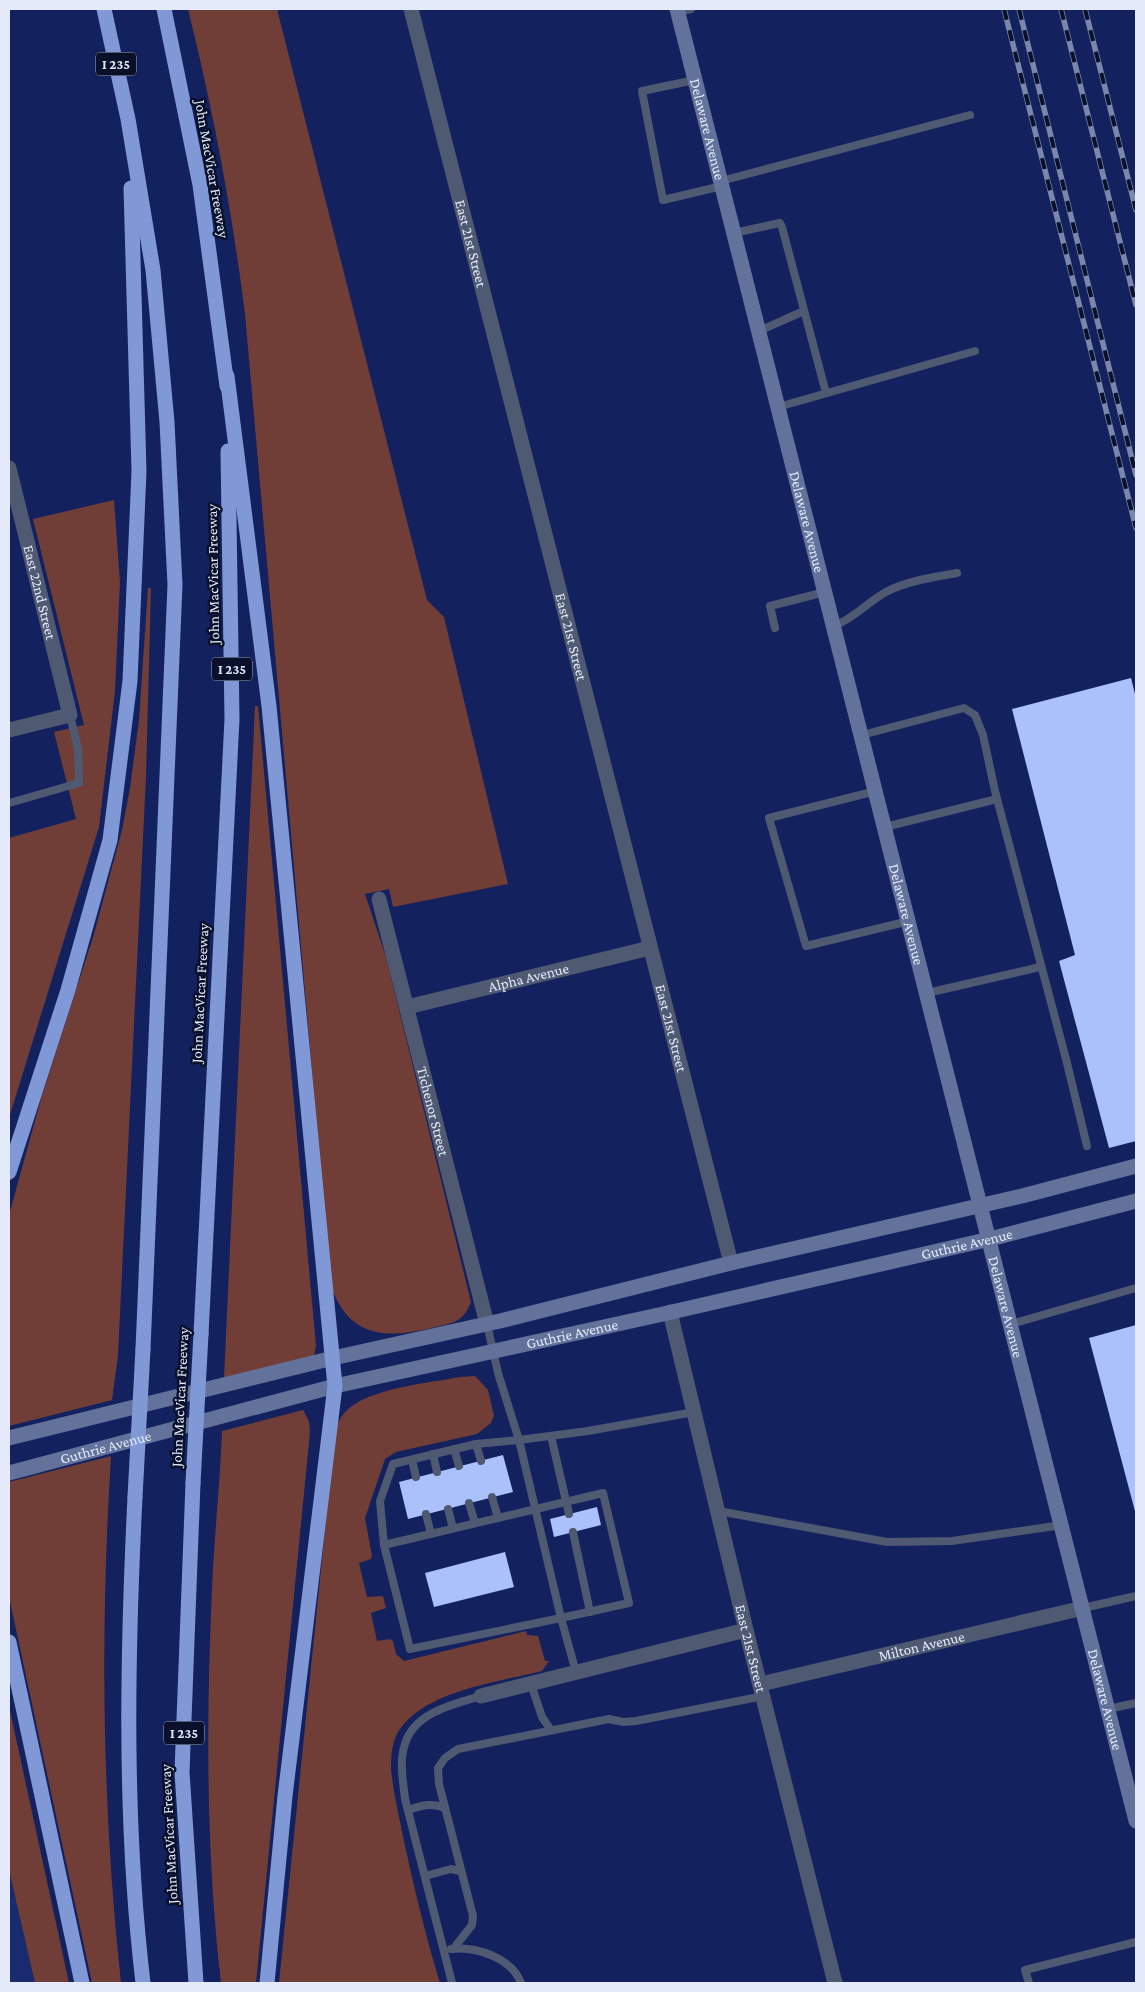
<svg xmlns="http://www.w3.org/2000/svg" width="1145" height="1992" font-family="'Crimson Pro',serif">
  <style>
    .built { fill: #192b6e }
    .green { fill: #713d37 }
    .building { fill: #aac1fb }
    .lines { fill: none; stroke-linecap: round; stroke-linejoin: round }
    .service { stroke: #4f5972; stroke-width: 8 }
    .minor { stroke: #4f5972; stroke-width: 15 }
    .secondary { stroke: #63729a; stroke-width: 15 }
    .motorway { stroke: #8098d6; stroke-width: 15 }
    .rail-casing { stroke: #7b86ac; stroke-width: 5.5 }
    .rail { stroke: #08102a; stroke-width: 4; stroke-dasharray: 11; stroke-linecap: butt }
    .motorway-bridge { stroke: #8098d6; stroke-width: 15 }
    .labels { text-anchor: middle; stroke-width: 5; stroke-linejoin: round; paint-order: stroke }
    .shield { fill: #08102a; stroke: #a2a9bc; stroke-width: 1 }
    .shield-label { font-size: 14px; font-weight: bold; fill: #e4eafa }
    .street-label { font-size: 15px; fill: #e4eafa; stroke: #08102a }
  </style>
  <rect width="100%" height="100%" fill="#13225e"/>
  <path class="built" d="M 9,1870 L 35,1983 L 9,1983 Z"/>
  <g class="green">
    <path d="M 188,9 L 277,9 L 427,600 L 444,617 L 508,884 L 393,907 L 389,889 L 365,894 L 386,957 L 471,1302 C 463,1323 452,1323 432,1328 C 386,1339 349,1338 331,1286 L 245,314 C 232,210 213,110 188,9 Z"/>
    <path d="M 114,500 L 120,582 L 115,691 L 99,827 L 9,1118 L 9,838 L 76,819 L 54,732 L 84,725 L 33,519 Z"/>
    <path d="M 148,588 L 151,588 L 146,776 L 118,1355 L 112,1400 L 9,1426 L 9,1215 L 41,1099 L 94,934 L 122,830 L 130,788 L 139,720 Z"/>
    <path d="M 255,706 L 258,706 L 316,1346 L 314,1356 L 224,1378 Z"/>
    <path d="M 475,1376 L 488,1390 L 494,1416 L 491,1423 L 477,1434 L 396,1452 L 385,1459 L 365,1518 L 372,1556 L 371,1559 L 359,1563 L 367,1597 L 383,1596 L 386,1608 L 371,1613 L 377,1641 L 390,1639 L 393,1641 L 396,1654 L 404,1661 L 526,1631 L 527,1635 L 538,1636 L 545,1661 L 549,1661 L 542,1671 C 498,1682 428,1690 400,1729 C 392,1740 391,1756 391,1769 C 393,1790 398,1811 402,1832 C 413,1883 425,1934 440,1983 L 279,1983 L 335,1431 C 338,1423 340,1417 346,1411 C 369,1388 429,1383 460,1377 Z"/>
    <path d="M 303,1410 L 309,1421 L 310,1432 L 256,1983 L 221,1983 C 206,1853 206,1721 212,1590 C 214,1537 220,1485 222,1431 Z"/>
    <path d="M 111,1456 C 100,1632 102,1809 121,1983 L 92,1983 L 9,1597 L 9,1482 Z"/>
    <path d="M 9,1706 L 69,1983 L 35,1983 L 9,1870 Z"/>
  </g>
  <g class="building">
    <path d="M 1131,678 L 1136,698 L 1136,1141 L 1109,1148 L 1059,961 L 1075,955 L 1012,709 Z"/>
    <path d="M 1136,1325 L 1136,1515 L 1089,1338 Z"/>
    <path d="M 503,1455 L 513,1492 L 408,1519 L 399,1482 Z"/>
    <path d="M 597,1507 L 601,1525 L 554,1537 L 550,1519 Z"/>
    <path d="M 505,1552 L 514,1587 L 434,1607 L 425,1573 Z"/>
  </g>
  <g class="lines">
    <g class="service">
      <path d="M 678,12 L 691,9"/>
      <path d="M 695,80 L 642,91 L 663,200 L 722,186"/>
      <path d="M 721,181 L 970,115"/>
      <path d="M 734,233 L 775,224 L 780,223 L 782,227 L 826,393"/>
      <path d="M 759,331 L 804,311"/>
      <path d="M 778,407 L 975,351"/>
      <path d="M 834,626 C 855,618 866,603 886,592 C 906,581 935,577 957,573"/>
      <path d="M 775,628 L 770,606 L 825,592"/>
      <path d="M 862,735 L 964,708 L 975,715 L 983,735 L 995,791 L 1067,1063 L 1087,1146"/>
      <path d="M 876,791 L 769,818 L 806,946 L 909,921"/>
      <path d="M 9,803 L 79,783 L 78,749 L 70,715"/>
      <path d="M 885,827 L 997,799"/>
      <path d="M 927,993 L 1040,967"/>
      <path d="M 487,1324 L 498,1373 L 519,1440 L 588,1431 L 694,1412"/>
      <path d="M 1011,1324 L 1136,1288"/>
      <path d="M 551,1436 L 569,1514"/>
      <path d="M 519,1440 L 561,1618 L 410,1649 L 384,1545 L 380,1501 L 393,1464 L 476,1444 Z"/>
      <path d="M 476,1444 L 481,1461"/>
      <path d="M 454,1449 L 459,1466"/>
      <path d="M 433,1454 L 437,1472"/>
      <path d="M 412,1460 L 416,1477"/>
      <path d="M 492,1497 L 498,1518"/>
      <path d="M 469,1503 L 475,1523"/>
      <path d="M 448,1509 L 453,1528"/>
      <path d="M 718,1511 L 887,1542 L 952,1541 L 1062,1525"/>
      <path d="M 426,1514 L 431,1534"/>
      <path d="M 573,1532 L 590,1612"/>
      <path d="M 384,1545 L 603,1493 L 629,1603 L 561,1618 L 576,1672"/>
      <path d="M 1083,1608 L 1136,1596"/>
      <path d="M 531,1684 L 542,1717 L 551,1730"/>
      <path d="M 1108,1709 L 1136,1703"/>
      <path d="M 408,1810 C 421,1806 431,1802 445,1808"/>
      <path d="M 425,1876 L 451,1869 L 460,1871"/>
      <path d="M 454,1948 L 472,1925 L 473,1916 L 439,1784 L 438,1768 L 445,1758 L 458,1749 L 609,1719 L 623,1722 L 636,1721 L 764,1696"/>
      <path d="M 451,1949 C 476,1946 512,1958 521,1983"/>
      <path d="M 452,1983 L 405,1799 C 403,1781 399,1761 405,1744 C 414,1713 453,1704 481,1696"/>
      <path d="M 1029,1983 L 1025,1970 L 1136,1942"/>
    </g>
    <g class="minor">
      <path id="s1" d="M 411,9 L 731,1263"/>
      <path id="s2" d="M 9,468 L 70,715 L 9,730"/>
      <path id="s3" d="M 379,899 L 487,1324"/>
      <path id="s4" d="M 407,1007 L 650,948"/>
      <path id="s5" d="M 670,1312 L 746,1630 L 835,1983"/>
      <path id="s6" d="M 761,1684 L 1083,1608"/>
      <path d="M 481,1696 L 746,1630"/>
    </g>
    <g class="secondary">
      <path id="s7" d="M 677,9 L 1136,1821"/>
      <path d="M 9,1438 L 333,1358 L 500,1321 L 731,1263 L 1022,1196 L 1136,1166"/>
      <path id="s8" d="M 9,1473 L 335,1386 L 663,1314 L 990,1239 L 1136,1201"/>
    </g>
    <g class="motorway">
      <path d="M 104,9 L 128,119 L 153,270 L 167,422 L 175,585 L 143,1349"/>
      <path d="M 164,9 L 200,185 L 227,386"/>
      <path d="M 227,376 L 269,706 L 335,1386 L 285,1796 L 267,1983"/>
      <path d="M 9,1172 L 68,990 L 110,840 L 130,681 L 139,471 L 131,188"/>
      <path d="M 201,1334 L 232,719 L 228,451"/>
      <path d="M 193,1483 L 182,1772 L 196,1983"/>
      <path d="M 135,1497 C 127,1659 124,1822 143,1983"/>
      <path d="M 9,1642 L 82,1983"/>
    </g>
    <defs>
      <g id="rail">
        <path d="M 1004,9 L 1136,528"/>
        <path d="M 1019,9 L 1136,475"/>
        <path d="M 1061,9 L 1136,305"/>
        <path d="M 1085,9 L 1136,210"/>
      </g>
    </defs>
    <use href="#rail" class="rail-casing"/>
    <use href="#rail" class="rail"/>
    <g class="motorway-bridge">
      <path d="M 193,1483 L 201,1334"/>
      <path d="M 135,1497 L 143,1349"/>
    </g>
  </g>
  <g class="labels">
    <g class="shield">
      <rect x="96" y="52.5" width="40" height="23" rx="4"/>
      <rect x="212" y="657.5" width="40" height="23" rx="4"/>
      <rect x="164" y="1721.5" width="40" height="23" rx="4"/>
    </g>
    <g class="shield-label">
      <text x="116" y="69">I 235</text>
      <text x="232" y="674">I 235</text>
      <text x="184" y="1738">I 235</text>
    </g>
    <g class="street-label">
      <text dy="5" stroke="none"><textPath href="#s7" startOffset="124">Delaware Avenue</textPath></text>
      <text transform="translate(212 169) rotate(80)" y="5">John MacVicar Freeway</text>
      <text dy="5" stroke="none"><textPath href="#s1" startOffset="242">East 21st Street</textPath></text>
      <text dy="5" stroke="none"><textPath href="#s7" startOffset="529">Delaware Avenue</textPath></text>
      <text transform="translate(213 574) rotate(-91)" y="5">John MacVicar Freeway</text>
      <text dy="5" stroke="none"><textPath href="#s2" startOffset="128">East 22nd Street</textPath></text>
      <text dy="5" stroke="none"><textPath href="#s1" startOffset="648">East 21st Street</textPath></text>
      <text dy="5" stroke="none"><textPath href="#s7" startOffset="934">Delaware Avenue</textPath></text>
      <text dy="5" stroke="none"><textPath href="#s4" startOffset="125">Alpha Avenue</textPath></text>
      <text transform="translate(200 993) rotate(-87)" y="5">John MacVicar Freeway</text>
      <text dy="5" stroke="none"><textPath href="#s1" startOffset="1052">East 21st Street</textPath></text>
      <text dy="5" stroke="none"><textPath href="#s3" startOffset="219">Tichenor Street</textPath></text>
      <text dy="5" stroke="none"><textPath href="#s8" startOffset="985">Guthrie Avenue</textPath></text>
      <text dy="5" stroke="none"><textPath href="#s7" startOffset="1339">Delaware Avenue</textPath></text>
      <text dy="5" stroke="none"><textPath href="#s8" startOffset="580">Guthrie Avenue</textPath></text>
      <text transform="translate(180 1397) rotate(-87)" y="5">John MacVicar Freeway</text>
      <text dy="5" stroke="none"><textPath href="#s8" startOffset="100">Guthrie Avenue</textPath></text>
      <text dy="5" stroke="none"><textPath href="#s6" startOffset="165">Milton Avenue</textPath></text>
      <text dy="5" stroke="none"><textPath href="#s5" startOffset="346">East 21st Street</textPath></text>
      <text dy="5" stroke="none"><textPath href="#s7" startOffset="1744">Delaware Avenue</textPath></text>
      <text transform="translate(169 1834) rotate(-93)" y="5">John MacVicar Freeway</text>
    </g>
  </g>
  <rect width="1145" height="1992" fill="none" stroke="#e4eafa" stroke-width="20"/>
</svg>
